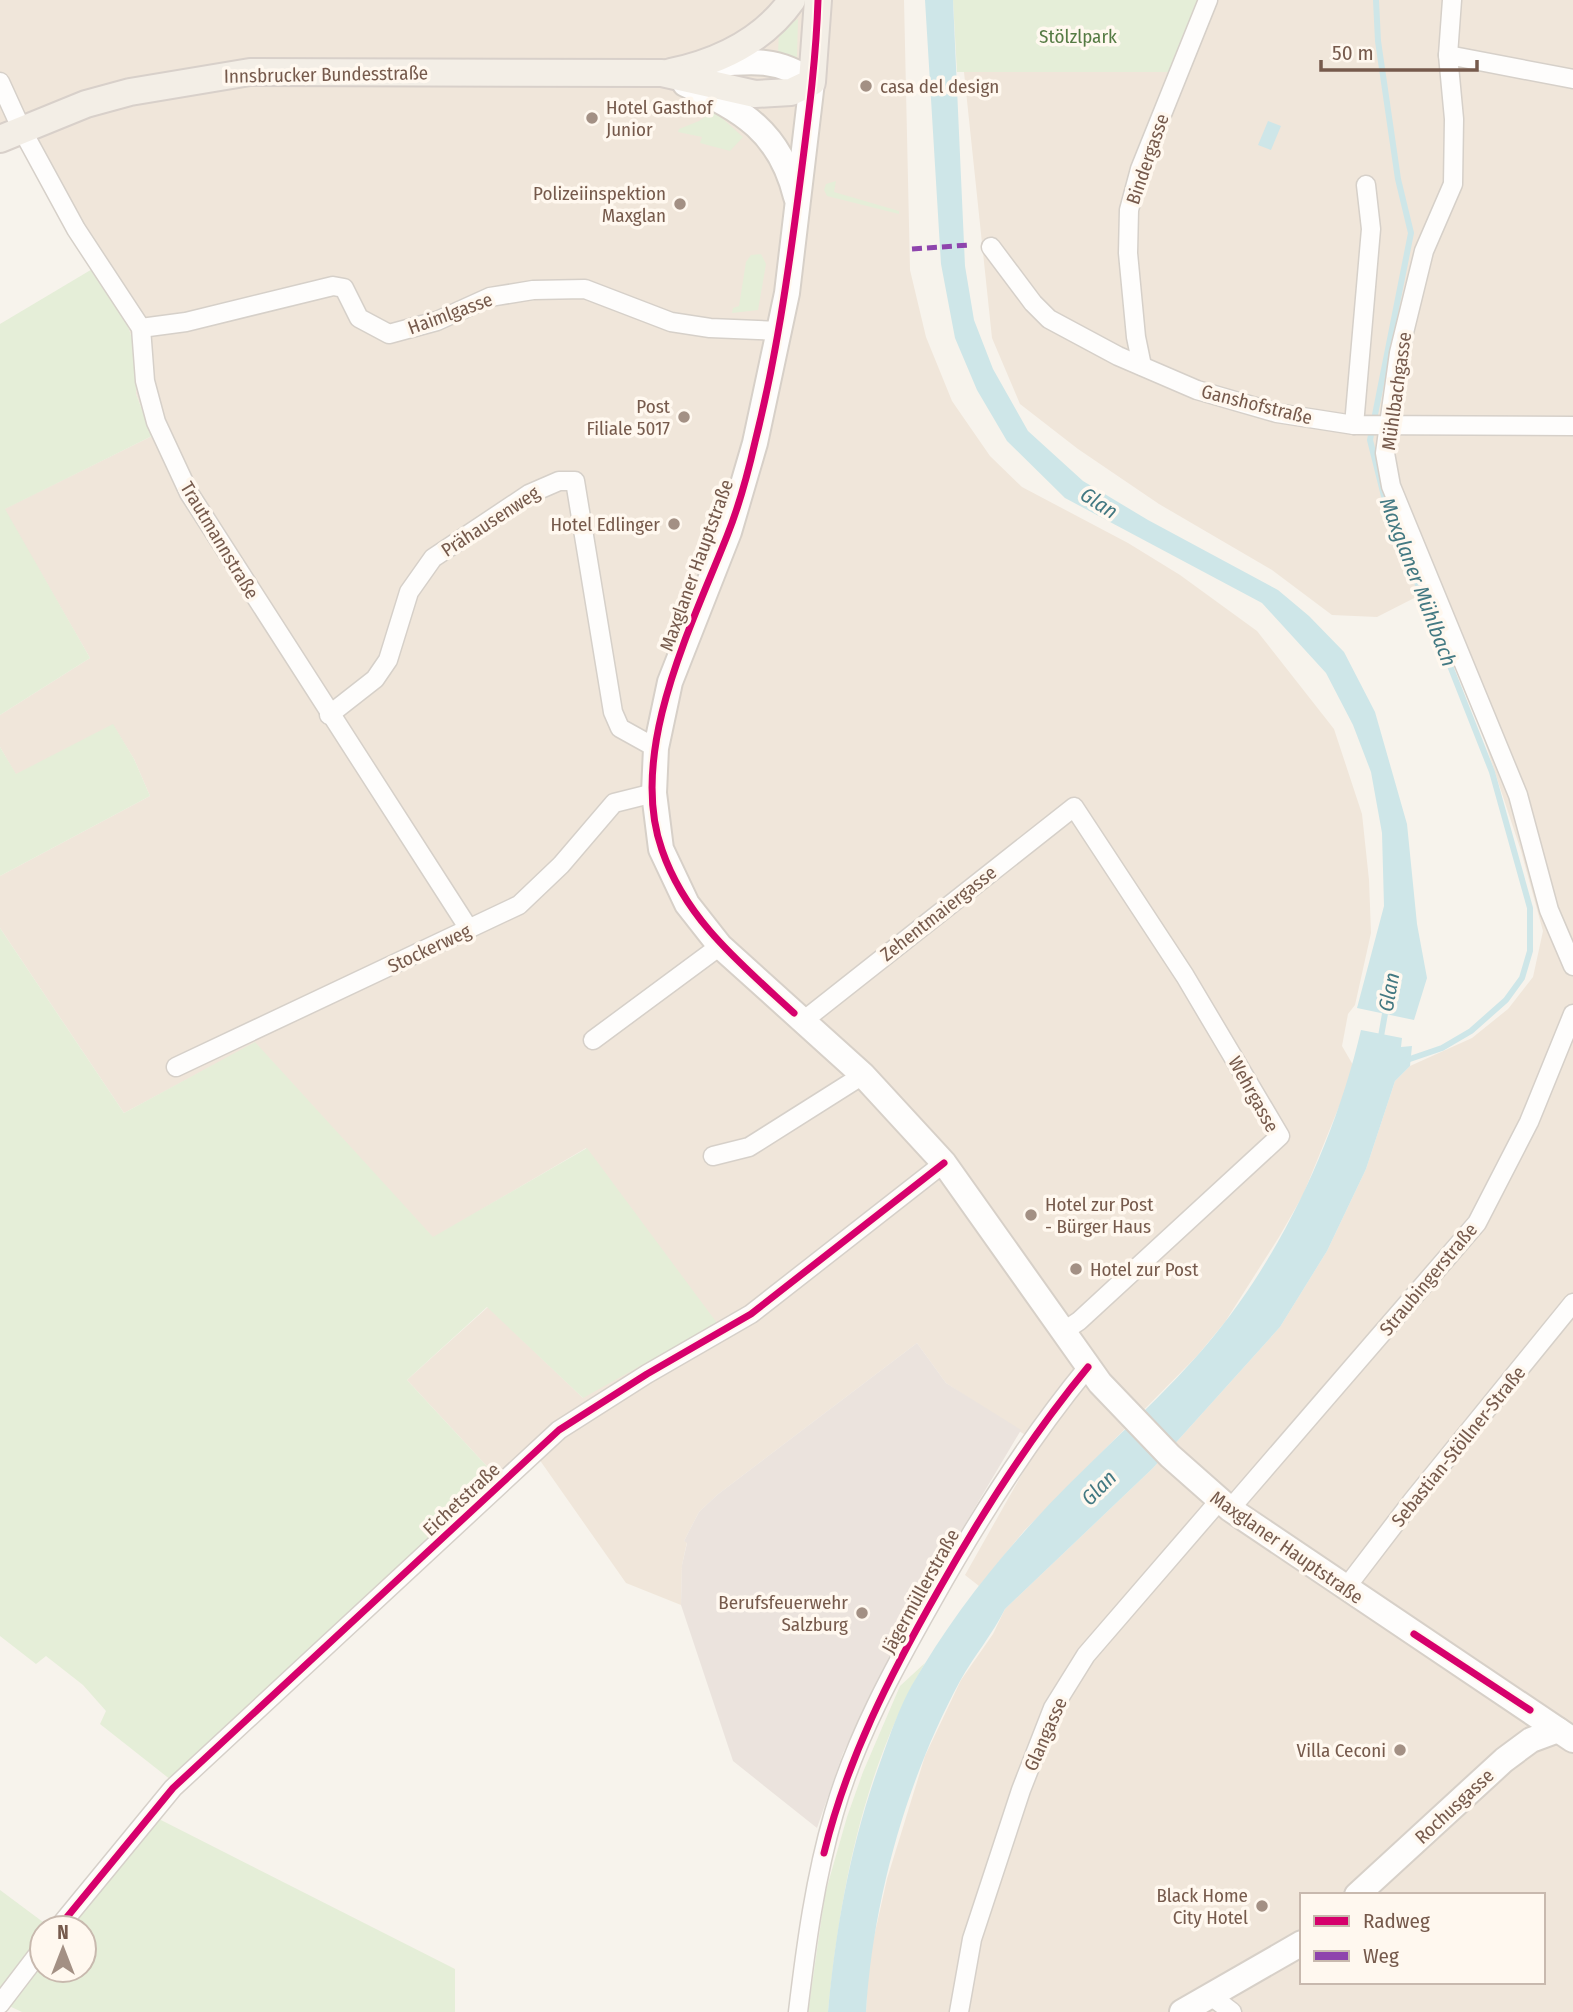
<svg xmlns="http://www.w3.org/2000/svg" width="1573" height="2012" font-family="'Fira Sans Condensed',sans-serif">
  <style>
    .residential { fill: #f0e6da; fill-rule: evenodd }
    .industrial { fill: #ebe3dd }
    .green { fill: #e5eed8 }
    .water { fill: #cee6e8 }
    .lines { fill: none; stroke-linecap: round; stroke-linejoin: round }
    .stream { stroke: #cee6e8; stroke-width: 6 }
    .street-casing { stroke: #d6d0c9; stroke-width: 21 }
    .secondary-casing { stroke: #d7d0c8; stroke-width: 28 }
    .primary-casing { stroke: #d8d0ca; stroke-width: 30 }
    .street { stroke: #fefdfc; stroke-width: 18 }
    .secondary { stroke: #fefdfc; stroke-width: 24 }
    .primary { stroke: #f3eee6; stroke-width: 26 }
    .quiet { stroke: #8e44ad; stroke-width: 5; stroke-dasharray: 10 5; stroke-linecap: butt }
    .cycleway-casing { stroke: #fff8ef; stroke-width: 11 }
    .cycleway { stroke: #d6006c; stroke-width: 7 }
    .poi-dot { fill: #a39084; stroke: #fff8ef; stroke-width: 2.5 }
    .labels { text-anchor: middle; stroke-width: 7; stroke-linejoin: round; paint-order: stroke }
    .park-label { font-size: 19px; fill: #567b44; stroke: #fff8ef }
    .street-label { font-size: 19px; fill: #765a4c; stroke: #fff8ef }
    .poi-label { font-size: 19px; fill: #765a4c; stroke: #fff8ef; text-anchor: end }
    .water-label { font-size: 21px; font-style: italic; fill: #437982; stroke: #fff8ef }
  </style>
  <rect width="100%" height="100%" fill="#f7f3ec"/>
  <g class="residential">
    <path d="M 0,0 L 904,0 L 910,270 L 926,337 L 952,401 L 990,456 L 1022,487 L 1128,543 L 1180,575 L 1257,631 L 1334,729 L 1362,814 L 1369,880 L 1371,933 L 1355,1005 L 1348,1014 L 1342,1046 L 1353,1065 L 1349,1082 L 1303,1195 L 1279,1237 L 1225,1322 L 1197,1356 L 1024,1531 L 979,1586 L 965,1575 L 1039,1444 L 946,1383 L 917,1343 L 717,1495 L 699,1512 L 684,1541 L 687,1542 L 682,1565 L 681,1605 L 626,1583 L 539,1459 L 496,1476 L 407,1380 L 488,1307 L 583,1398 L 586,1148 L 433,1238 L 255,1043 L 124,1113 L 0,928 L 0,876 L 150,796 L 134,759 L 113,725 L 16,775 L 0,747 L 0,715 L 90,658 L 4,509 L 152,436 L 136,394 L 137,354 L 128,326 L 23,148 L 9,120 L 0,124 Z"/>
    <path d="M 1202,0 L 1573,0 L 1573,2012 L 866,2012 L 869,1959 L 887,1879 L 925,1756 L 961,1680 L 993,1634 L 1005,1609 L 1153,1468 L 1280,1327 L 1327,1251 L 1366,1169 L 1395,1081 L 1410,1066 L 1472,1038 L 1508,1009 L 1533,977 L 1543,931 L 1521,851 L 1472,703 L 1428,591 L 1377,617 L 1332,615 L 1272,570 L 1159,504 L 1078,449 L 1020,404 L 992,338 L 964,72 L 1172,72 ZM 1302,1895 L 1543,1895 L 1543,1982 L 1302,1982 Z"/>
  </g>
  <path class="industrial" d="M 917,1343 L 946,1383 L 1021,1430 L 911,1615 L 843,1753 L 817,1828 L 733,1761 L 681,1605 L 682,1565 L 687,1543 L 684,1541 L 699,1512 L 717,1495 Z"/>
  <g class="green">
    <path d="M 953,0 L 1202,0 L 1172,72 L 957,72 Z"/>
    <path d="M 798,19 L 797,58 L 778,53 L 779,31 Z"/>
    <path d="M 714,111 L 743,137 L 730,151 L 700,143 L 702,137 L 678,132 L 679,129 L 699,121 Z"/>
    <path d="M 836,181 L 834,192 L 899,211 L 899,214 L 827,196 L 824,190 L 826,184 Z"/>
    <path d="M 761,254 L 766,264 L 758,310 L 732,313 L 733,308 L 739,306 L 746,262 L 751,255 Z"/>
    <path d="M 94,268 L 128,326 L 137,354 L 136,394 L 152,436 L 5,509 L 90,658 L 0,715 L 0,324 Z"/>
    <path d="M 113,724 L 134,759 L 150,796 L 0,876 L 0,747 L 16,774 Z"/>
    <path d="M 0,928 L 124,1113 L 255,1042 L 433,1237 L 587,1148 L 717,1323 L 583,1398 L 487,1307 L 407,1380 L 496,1476 L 171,1780 L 100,1724 L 106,1711 L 83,1685 L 46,1656 L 36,1664 L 0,1636 Z"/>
    <path d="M 925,1663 C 863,1769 840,1891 828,2012 L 808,2012 L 825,1894 L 847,1817 L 863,1772 L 900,1686 Z"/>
    <path d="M 157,1818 L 455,1969 L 455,2012 L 22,2012 L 7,2005 L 42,1960 L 42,1970 L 84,1970 L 84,1928 L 68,1928 Z"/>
    <path d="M 0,1890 L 51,1928 L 42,1928 L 42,1942 L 0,1998 Z"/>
  </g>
  <g class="water">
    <path d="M 925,0 L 953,0 L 965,266 L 974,320 L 993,369 L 1028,431 L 1083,481 L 1148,520 L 1278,590 L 1309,616 L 1344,652 L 1375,712 L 1407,824 L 1417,924 L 1427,978 L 1414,1020 L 1357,1008 L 1384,906 L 1382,833 L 1371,772 L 1353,725 L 1326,673 L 1262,603 L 1065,498 L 1007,441 L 977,390 L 955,338 L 941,264 Z"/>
    <path d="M 1268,121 L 1281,126 L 1271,150 L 1258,145 Z"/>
    <path d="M 1361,1030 L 1402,1038 L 1401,1047 L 1412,1046 L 1410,1066 L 1395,1081 L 1366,1169 L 1327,1251 L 1280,1327 L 1153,1468 L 1005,1609 C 992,1635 974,1656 960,1681 C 906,1781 873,1900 866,2012 L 828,2012 C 836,1925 851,1842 881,1760 C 890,1735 899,1708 912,1685 C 943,1631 982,1578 1024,1532 C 1078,1470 1143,1417 1197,1356 C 1277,1266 1334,1145 1361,1030 Z"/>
  </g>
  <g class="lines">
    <g class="stream">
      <path d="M 1376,0 L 1378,41 L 1398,179 L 1411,233 L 1370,440 L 1386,504 L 1492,772 L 1530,908 L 1530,951 L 1522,978 L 1506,1000 L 1471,1031 L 1442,1048 L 1404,1061"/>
      <path d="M 1380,1042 L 1386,1008"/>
    </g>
    <defs>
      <g id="street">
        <path d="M 1452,0 L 1448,55 L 1454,119 L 1453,184 L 1424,251 L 1399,353 L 1385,453 L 1391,486 L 1518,795 L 1549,910 L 1573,966"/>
        <path d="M 1448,55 L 1573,79"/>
        <path d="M 0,82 L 21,128 L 76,229 L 141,328 L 145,381 L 156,422 L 189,493 L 469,929"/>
        <path d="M 991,247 L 1033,303 L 1049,319 L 1118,356 L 1197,390 L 1277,413 L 1354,425 L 1573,426"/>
        <path d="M 141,328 L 186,322 L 333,286 L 344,288 L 359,318 L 389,334 L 437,321 L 490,297 L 533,290 L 585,289 L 671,322 L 710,328 L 780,331"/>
        <path d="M 1142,366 L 1136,337 L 1128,253 L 1129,210 L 1140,169 L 1208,0"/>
        <path d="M 1354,425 L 1371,229 L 1366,185"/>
        <path d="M 329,715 L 375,679 L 388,660 L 409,592 L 433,558 L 529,494 L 559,481 L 575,481 L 613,712 L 620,728 L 656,748"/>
        <path d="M 803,1021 L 1074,807 L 1185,976 L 1280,1136 L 1079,1321 L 1064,1331"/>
        <path d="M 593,1040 L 720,946"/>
        <path d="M 176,1067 L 519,905 L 561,865 L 614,803 L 654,793"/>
        <path d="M 713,1156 L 749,1147 L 863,1075"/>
        <path d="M 1230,1509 L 1477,1223 L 1529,1122 L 1573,1014"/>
        <path d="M 1345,1589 L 1413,1500 L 1573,1303"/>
        <path d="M 58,1928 L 173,1788 L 559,1430 L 647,1374 L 751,1314 L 944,1163"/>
        <path d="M 1211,1996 L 1232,2012"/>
        <path d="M 0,2004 L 42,1949"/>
        <path d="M 798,2012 C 806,1945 815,1878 834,1813 C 855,1739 894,1668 932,1601 C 978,1519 1028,1440 1088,1367"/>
        <path d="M 959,2012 L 972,1939 L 1021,1790 L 1053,1708 L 1086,1655 L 1219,1501"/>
      </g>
      <g id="secondary">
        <path d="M 708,65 C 749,61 778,57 812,82 L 787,293 L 755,443 L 729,532 L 670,682 L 656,748 L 654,793 L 661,849 L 687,904 L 720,946 L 863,1075 L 944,1163 L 1100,1383 L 1170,1456 L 1230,1509 L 1573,1740"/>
        <path d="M 685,84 C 743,110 780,132 796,197"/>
        <path d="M 1357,1895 L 1504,1760 L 1531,1740 L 1558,1730"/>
        <path d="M 1182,2012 L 1302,1943"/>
      </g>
      <g id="primary">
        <path d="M 671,72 C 718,62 763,41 792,0"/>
        <path d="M 0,139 L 86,104 L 130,92 L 250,72 L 662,73 L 755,94 L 791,92 L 812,82 L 818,0"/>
      </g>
    </defs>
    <use href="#street" class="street-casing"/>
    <use href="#secondary" class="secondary-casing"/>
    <use href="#primary" class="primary-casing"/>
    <use href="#street" class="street"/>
    <use href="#secondary" class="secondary"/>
    <use href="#primary" class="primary"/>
    <path class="quiet" d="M 912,249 L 969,245"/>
    <defs>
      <g id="cycleway">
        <path d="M 794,1013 C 741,964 686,920 662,850 C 627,752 692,625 727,536 C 739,506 748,473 755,442 C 776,359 788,275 799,190 C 807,127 816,64 818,0"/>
        <path d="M 1414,1634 L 1530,1710"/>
        <path d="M 824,1853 C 847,1759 890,1675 938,1591 C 982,1513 1030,1437 1088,1367"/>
        <path d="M 58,1928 L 173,1788 L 559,1430 L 647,1374 L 751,1314 L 944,1163"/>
      </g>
    </defs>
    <use href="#cycleway" class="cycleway-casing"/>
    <use href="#cycleway" class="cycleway"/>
  </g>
  <g class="poi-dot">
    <circle cx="866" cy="86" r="7"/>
    <circle cx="592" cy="118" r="7"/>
    <circle cx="680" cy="204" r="7"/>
    <circle cx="684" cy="417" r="7"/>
    <circle cx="674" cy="524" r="7"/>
    <circle cx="1031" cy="1215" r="7"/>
    <circle cx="1076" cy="1269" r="7"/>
    <circle cx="862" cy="1613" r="7"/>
    <circle cx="1400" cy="1750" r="7"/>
    <circle cx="1262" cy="1906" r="7"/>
  </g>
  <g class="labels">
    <g class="park-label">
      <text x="1078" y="43">Stölzlpark</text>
    </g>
    <g class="street-label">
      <text transform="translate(326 74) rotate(-1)" y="7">Innsbrucker Bundesstraße</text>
      <text transform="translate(1147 159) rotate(-71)" y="7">Bindergasse</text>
      <text transform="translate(450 313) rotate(-20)" y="7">Haimlgasse</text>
      <text transform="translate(1396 391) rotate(-82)" y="7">Mühlbachgasse</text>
      <text transform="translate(1257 404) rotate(14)" y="7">Ganshofstraße</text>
      <text transform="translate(490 521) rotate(-33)" y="7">Prähausenweg</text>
      <text transform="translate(220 540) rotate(59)" y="7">Trautmannstraße</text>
      <text transform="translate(696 565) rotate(-70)" y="7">Maxglaner Hauptstraße</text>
      <text transform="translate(938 913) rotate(-38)" y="7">Zehentmaiergasse</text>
      <text transform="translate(429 948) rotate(-25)" y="7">Stockerweg</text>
      <text transform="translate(1254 1094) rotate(61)" y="7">Wehrgasse</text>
      <text transform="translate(1428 1279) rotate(-50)" y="7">Straubingerstraße</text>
      <text transform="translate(1458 1446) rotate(-51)" y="7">Sebastian-Stöllner-Straße</text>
      <text transform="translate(461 1499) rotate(-43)" y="7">Eichetstraße</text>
      <text transform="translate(1287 1547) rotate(35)" y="7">Maxglaner Hauptstraße</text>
      <text transform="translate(920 1591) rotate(-61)" y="7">Jägermüllerstraße</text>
      <text transform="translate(1045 1734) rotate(-66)" y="7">Glangasse</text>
      <text transform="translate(1454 1806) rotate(-43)" y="7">Rochusgasse</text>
    </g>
    <g class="poi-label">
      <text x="880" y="93" text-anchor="start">casa del design</text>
      <text x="606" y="114" text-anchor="start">Hotel Gasthof<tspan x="606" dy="22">Junior</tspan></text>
      <text x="666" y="200">Polizeiinspektion<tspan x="666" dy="22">Maxglan</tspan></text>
      <text x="670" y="413">Post<tspan x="670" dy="22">Filiale 5017</tspan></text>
      <text x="660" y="531">Hotel Edlinger</text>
      <text x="1045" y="1211" text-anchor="start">Hotel zur Post<tspan x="1045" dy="22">- Bürger Haus</tspan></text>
      <text x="1090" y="1276" text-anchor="start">Hotel zur Post</text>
      <text x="848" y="1609">Berufsfeuerwehr<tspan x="848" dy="22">Salzburg</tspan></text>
      <text x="1386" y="1757">Villa Ceconi</text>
      <text x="1248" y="1902">Black Home<tspan x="1248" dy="22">City Hotel</tspan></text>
    </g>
    <g class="water-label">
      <text transform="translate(1099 503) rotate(33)" y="7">Glan</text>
      <text transform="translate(1418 582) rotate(69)" y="7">Maxglaner Mühlbach</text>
      <text transform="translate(1389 992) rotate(-80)" y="7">Glan</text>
      <text transform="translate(1099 1488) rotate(-45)" y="7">Glan</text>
    </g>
  </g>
  <rect x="1300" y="1893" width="245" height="91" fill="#fff8ef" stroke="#c8b9ae" stroke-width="2"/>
  <rect x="1314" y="1916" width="35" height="10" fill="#d6006c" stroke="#c8b9ae" stroke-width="2"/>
  <text x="1363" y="1928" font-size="21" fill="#765a4c">Radweg</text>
  <rect x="1314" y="1951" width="35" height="10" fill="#8e44ad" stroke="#c8b9ae" stroke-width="2"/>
  <text x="1363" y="1963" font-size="21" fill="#765a4c">Weg</text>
  <g transform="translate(63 1949)"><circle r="33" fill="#fff8ef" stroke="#c8b9ae" stroke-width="2"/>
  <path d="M0-5L12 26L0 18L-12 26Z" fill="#a39084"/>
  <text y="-10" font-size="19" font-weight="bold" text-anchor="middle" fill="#765a4c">N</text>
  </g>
  <path d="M1321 60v10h156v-10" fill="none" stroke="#765a4c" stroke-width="3.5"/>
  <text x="1332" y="60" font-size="21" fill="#765a4c" stroke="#fff8ef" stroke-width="5" paint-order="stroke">50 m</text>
</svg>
